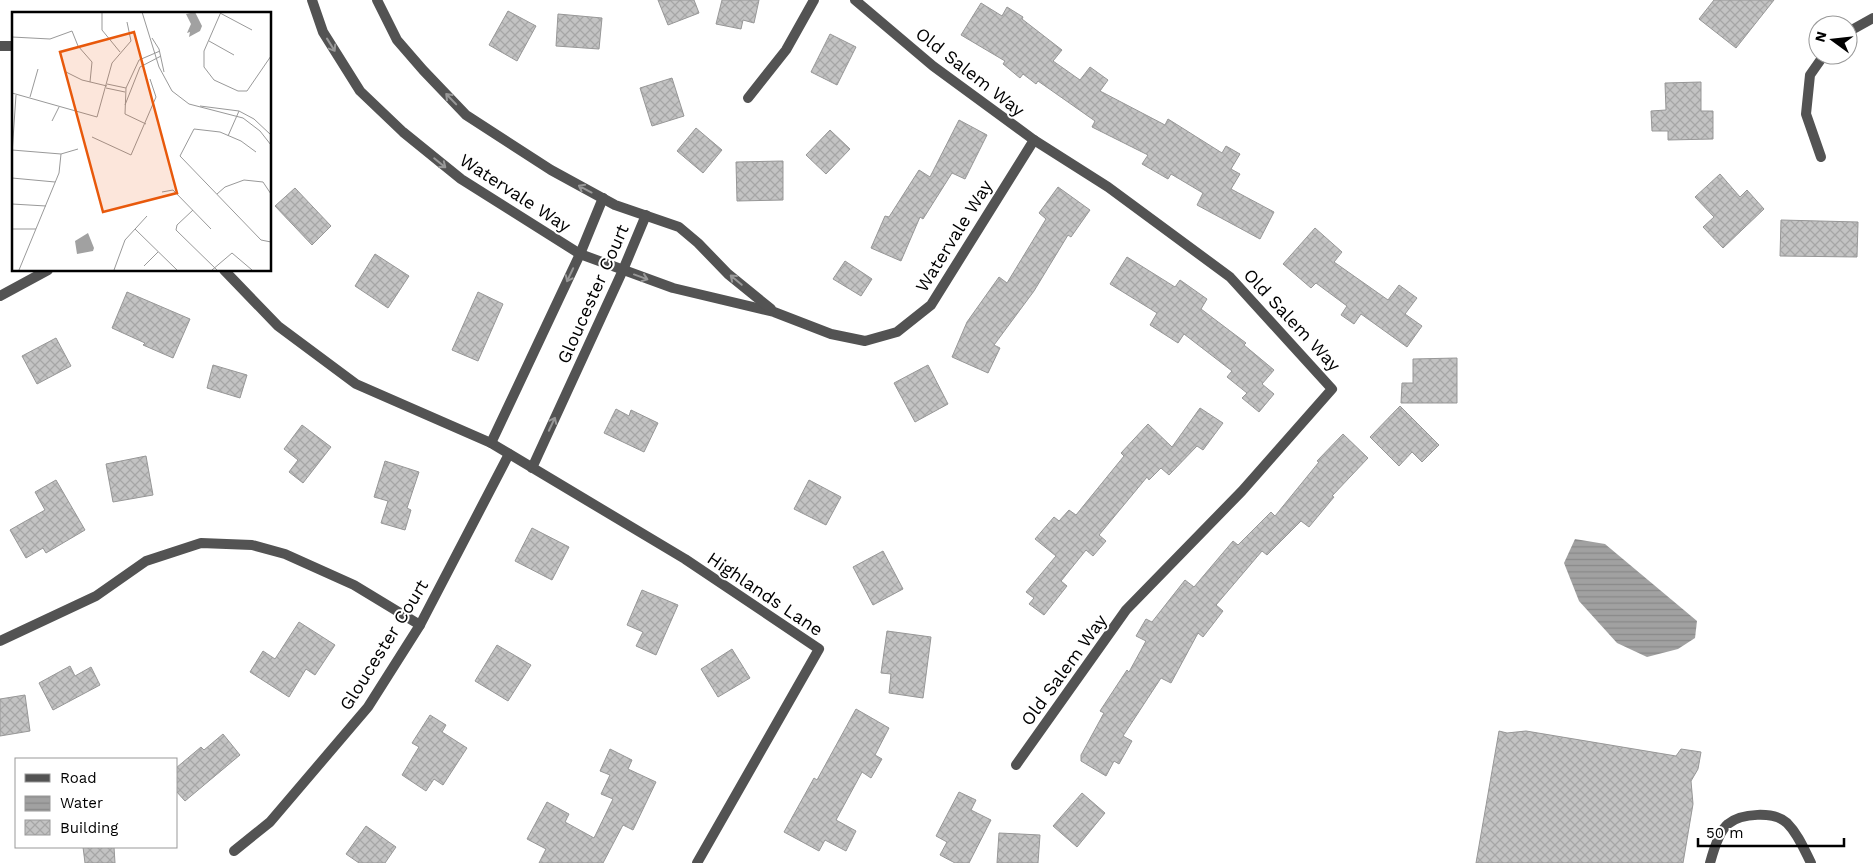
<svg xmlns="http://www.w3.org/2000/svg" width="1873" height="863" font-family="'Work Sans',sans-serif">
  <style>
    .water { fill: url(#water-rules) }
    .building { fill: url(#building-cross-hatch); stroke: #979797 }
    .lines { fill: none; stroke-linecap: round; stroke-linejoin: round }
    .lane { stroke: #535353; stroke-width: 10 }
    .street { stroke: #535353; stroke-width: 10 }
    .oneway { stroke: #989898 }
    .labels { text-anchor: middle; stroke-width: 4; stroke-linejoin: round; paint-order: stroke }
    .street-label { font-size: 18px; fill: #000; stroke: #fff }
    .inset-road { fill: none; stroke: #999; stroke-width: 1 }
    .view { fill: #e8590c; fill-opacity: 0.15; stroke: #e8590c; stroke-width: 2.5 }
    .inset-edge { fill: none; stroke: #000; stroke-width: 2.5 }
  </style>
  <defs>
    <pattern id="water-rules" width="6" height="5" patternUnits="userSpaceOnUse" patternTransform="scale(1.25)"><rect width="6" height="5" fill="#a1a1a1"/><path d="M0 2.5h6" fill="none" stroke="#898989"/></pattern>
    <pattern id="building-cross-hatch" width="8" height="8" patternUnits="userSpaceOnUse" patternTransform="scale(1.25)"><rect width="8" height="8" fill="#c3c3c3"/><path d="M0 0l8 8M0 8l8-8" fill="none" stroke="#a6a6a6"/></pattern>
  </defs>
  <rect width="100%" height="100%" fill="#fff"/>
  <path class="water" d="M 1575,539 L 1605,544 L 1697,621 L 1695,638 L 1678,649 L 1647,657 L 1617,643 L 1579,601 L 1564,563 Z"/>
  <g class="building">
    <path d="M 658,0 L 694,0 L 699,13 L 668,25 Z"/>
    <path d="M 722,0 L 759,0 L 754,23 L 743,20 L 741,29 L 716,24 Z"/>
    <path d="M 1714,0 L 1774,0 L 1736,48 L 1699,19 Z"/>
    <path d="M 981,3 L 1002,16 L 1007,7 L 1023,17 L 1022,19 L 1062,50 L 1053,61 L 1080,80 L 1090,67 L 1108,80 L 1100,91 L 1165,125 L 1168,119 L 1222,153 L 1226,146 L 1240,154 L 1231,169 L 1240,174 L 1231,189 L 1274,212 L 1260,239 L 1197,205 L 1203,193 L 1171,174 L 1168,179 L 1142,164 L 1148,155 L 1092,127 L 1095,121 L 1038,81 L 1036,84 L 1023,74 L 1020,78 L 1003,64 L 1005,61 L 961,35 Z"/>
    <path d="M 508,11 L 536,26 L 517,61 L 489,45 Z"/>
    <path d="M 558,14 L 602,18 L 599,49 L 556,46 Z"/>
    <path d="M 830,34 L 856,47 L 837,85 L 811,72 Z"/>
    <path d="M 672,78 L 684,116 L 652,126 L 640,88 Z"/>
    <path d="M 1701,82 L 1701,111 L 1713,111 L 1713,139 L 1668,140 L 1668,131 L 1652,131 L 1651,111 L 1666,110 L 1665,83 Z"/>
    <path d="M 959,120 L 987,135 L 965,179 L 952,173 L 923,219 L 920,217 L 901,261 L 871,248 L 885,216 L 889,217 L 919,170 L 930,177 Z"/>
    <path d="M 696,128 L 722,150 L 703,173 L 677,151 Z"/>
    <path d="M 830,130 L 850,149 L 826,174 L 806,155 Z"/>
    <path d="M 783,161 L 783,200 L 737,201 L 736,162 Z"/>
    <path d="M 1720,174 L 1740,197 L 1747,190 L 1764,209 L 1723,248 L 1703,227 L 1714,217 L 1695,197 Z"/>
    <path d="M 1058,187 L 1090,210 L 1071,237 L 1068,235 L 1034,291 L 994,345 L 1000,348 L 988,373 L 952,357 L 967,322 L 999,277 L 1007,283 L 1046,219 L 1039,213 Z"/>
    <path d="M 295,188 L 331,226 L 312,245 L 275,206 Z"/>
    <path d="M 1781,220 L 1858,222 L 1857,257 L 1780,256 Z"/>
    <path d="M 1315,228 L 1342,252 L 1334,262 L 1388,300 L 1399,285 L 1417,298 L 1405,314 L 1422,326 L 1407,347 L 1361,314 L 1354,324 L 1341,315 L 1347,306 L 1316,283 L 1311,288 L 1283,264 Z"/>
    <path d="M 375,254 L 409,276 L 388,308 L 355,286 Z"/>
    <path d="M 1127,257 L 1175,287 L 1180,280 L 1207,299 L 1201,309 L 1246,343 L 1244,345 L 1274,370 L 1262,384 L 1274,394 L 1259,412 L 1242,398 L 1247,393 L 1227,377 L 1232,371 L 1184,334 L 1178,343 L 1150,325 L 1157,313 L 1110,284 Z"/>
    <path d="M 845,261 L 872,279 L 861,296 L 833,279 Z"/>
    <path d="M 127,292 L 190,319 L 173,358 L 143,345 L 145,343 L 112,328 Z"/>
    <path d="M 478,292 L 503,304 L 478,361 L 452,350 Z"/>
    <path d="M 56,338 L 71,366 L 37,384 L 22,356 Z"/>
    <path d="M 1457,358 L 1457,403 L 1401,403 L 1402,383 L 1413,383 L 1413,359 Z"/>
    <path d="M 213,365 L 247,375 L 240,398 L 207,388 Z"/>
    <path d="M 928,365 L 948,404 L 915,422 L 894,383 Z"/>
    <path d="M 1400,406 L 1439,445 L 1422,462 L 1412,452 L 1399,466 L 1370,437 Z"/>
    <path d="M 1200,408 L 1223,423 L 1203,450 L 1197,446 L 1169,475 L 1161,468 L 1149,480 L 1147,477 L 1099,535 L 1106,541 L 1093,556 L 1086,550 L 1061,581 L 1067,586 L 1044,615 L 1029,604 L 1034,598 L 1026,592 L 1056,556 L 1035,539 L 1054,517 L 1059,521 L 1069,510 L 1076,515 L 1124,456 L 1121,453 L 1148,424 L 1172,447 Z"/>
    <path d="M 616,409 L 629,416 L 631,410 L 658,423 L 644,452 L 604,433 Z"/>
    <path d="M 302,425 L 331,447 L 303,483 L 289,472 L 298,460 L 284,449 Z"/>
    <path d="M 1343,434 L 1368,458 L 1332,496 L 1334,497 L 1309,527 L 1301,521 L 1267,555 L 1262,551 L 1216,605 L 1223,611 L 1203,637 L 1198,633 L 1171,683 L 1161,678 L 1123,736 L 1132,741 L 1119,764 L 1114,761 L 1106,776 L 1081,761 L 1081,755 L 1104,713 L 1100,711 L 1127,670 L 1129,672 L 1146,641 L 1136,636 L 1146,619 L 1152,622 L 1185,580 L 1194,587 L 1233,541 L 1238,545 L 1271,512 L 1275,516 L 1319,462 L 1317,461 Z"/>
    <path d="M 146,456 L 153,495 L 113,502 L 106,464 Z"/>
    <path d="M 385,461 L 419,472 L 407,508 L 411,510 L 405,530 L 381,523 L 388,501 L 374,497 Z"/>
    <path d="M 56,480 L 85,530 L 46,553 L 43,548 L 26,558 L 10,530 L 45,510 L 35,492 Z"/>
    <path d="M 809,480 L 841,497 L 826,525 L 794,509 Z"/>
    <path d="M 532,528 L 569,547 L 552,580 L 515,561 Z"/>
    <path d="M 883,551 L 903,589 L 873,605 L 853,567 Z"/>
    <path d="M 642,590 L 678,605 L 656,655 L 636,646 L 643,632 L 627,625 Z"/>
    <path d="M 299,622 L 335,645 L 315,675 L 306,669 L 289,697 L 250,672 L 263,651 L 275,659 Z"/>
    <path d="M 887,631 L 931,637 L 923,698 L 889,693 L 891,674 L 881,673 Z"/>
    <path d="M 497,645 L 531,665 L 508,701 L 475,681 Z"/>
    <path d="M 732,649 L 750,678 L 718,697 L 701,669 Z"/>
    <path d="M 70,666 L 75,676 L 91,667 L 100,685 L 53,710 L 39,683 Z"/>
    <path d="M 25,695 L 30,731 L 0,736 L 0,699 Z"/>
    <path d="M 856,709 L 889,728 L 875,755 L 882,759 L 871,778 L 862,772 L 836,820 L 856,831 L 846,851 L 825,840 L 819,851 L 784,832 L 814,778 L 817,780 Z"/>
    <path d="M 430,715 L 446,725 L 442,732 L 467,748 L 443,785 L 434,779 L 426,791 L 402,775 L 419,747 L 412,743 Z"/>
    <path d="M 1499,731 L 1507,733 L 1526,731 L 1676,756 L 1681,749 L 1701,752 L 1698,769 L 1691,781 L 1693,804 L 1683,863 L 1476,863 Z"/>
    <path d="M 223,734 L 240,755 L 185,801 L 176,791 L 176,768 L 201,747 L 204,750 Z"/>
    <path d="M 610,749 L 632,760 L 628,769 L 656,782 L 633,830 L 623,825 L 603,863 L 539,863 L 546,849 L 527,839 L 547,802 L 569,814 L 565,822 L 594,838 L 613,799 L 601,794 L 610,775 L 600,771 Z"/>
    <path d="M 959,792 L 976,800 L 971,810 L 991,820 L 969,863 L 955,863 L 940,855 L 947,842 L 936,836 Z"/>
    <path d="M 1082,793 L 1105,813 L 1077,847 L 1053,826 Z"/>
    <path d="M 366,826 L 396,847 L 385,863 L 359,863 L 346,854 Z"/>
    <path d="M 999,833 L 1040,835 L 1038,863 L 997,863 Z"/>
    <path d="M 83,847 L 114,847 L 115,863 L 85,863 Z"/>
  </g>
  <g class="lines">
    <path class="lane" d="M 1710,863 C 1713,852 1719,831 1728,824 C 1741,813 1774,811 1787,823 C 1798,834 1804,849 1811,863"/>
    <g class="street">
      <path d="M 312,0 L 323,32 L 360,91 L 403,132 L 461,179 L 580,254 L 673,288 L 774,312 L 831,334 L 865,341 L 897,332 L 931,305 L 1034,140"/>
      <path d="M 377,0 L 397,40 L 423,70 L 466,115 L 551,170 L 615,205 L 679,227 L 698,243 L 728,274 L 771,309"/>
      <path d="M 855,0 L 933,66 L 1034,140 L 1108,187 L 1230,277 L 1332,389 L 1242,491 L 1126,610 L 1016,765"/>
      <path d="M 1848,32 L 1873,18"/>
      <path d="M 0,46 L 14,46"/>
      <path d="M 748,98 L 786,50 L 814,0"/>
      <path d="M 1821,157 L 1806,114 L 1810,75 L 1824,55"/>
      <path d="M 224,270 L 278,326 L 356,384 L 491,443 L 685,559 L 819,649 L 697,863"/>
      <path d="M 0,296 L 48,270"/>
      <path d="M 491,443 L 580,254 L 603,198"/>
      <path d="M 532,468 L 623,270 L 646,215"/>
      <path d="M 0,641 L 96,596 L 146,561 L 201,543 L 252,545 L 285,554 L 354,585 L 420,625"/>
      <path d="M 234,851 L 270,822 L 368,707 L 420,625 L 509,454"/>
    </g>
  </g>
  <defs><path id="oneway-shaft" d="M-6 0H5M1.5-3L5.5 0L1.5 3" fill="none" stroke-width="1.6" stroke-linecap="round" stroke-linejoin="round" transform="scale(1.25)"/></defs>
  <g class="oneway">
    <use href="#oneway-shaft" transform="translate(331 45) rotate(58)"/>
    <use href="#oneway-shaft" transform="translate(451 99) rotate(-134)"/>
    <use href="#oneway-shaft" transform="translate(440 163) rotate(39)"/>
    <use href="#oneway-shaft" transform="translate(585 189) rotate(-152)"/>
    <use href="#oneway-shaft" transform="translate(570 275) rotate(115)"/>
    <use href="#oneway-shaft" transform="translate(641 277) rotate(20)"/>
    <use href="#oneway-shaft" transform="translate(736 280) rotate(-140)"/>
    <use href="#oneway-shaft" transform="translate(552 424) rotate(-65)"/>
  </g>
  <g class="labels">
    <g class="street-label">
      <text transform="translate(970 72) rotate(38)" y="6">Old Salem Way</text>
      <text transform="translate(515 193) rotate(33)" y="6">Watervale Way</text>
      <text transform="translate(954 236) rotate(-58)" y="6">Watervale Way</text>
      <text transform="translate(593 294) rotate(-66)" y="6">Gloucester Court</text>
      <text transform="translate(1292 320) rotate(47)" y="6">Old Salem Way</text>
      <text transform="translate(765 594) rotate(34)" y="6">Highlands Lane</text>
      <text transform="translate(384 645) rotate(-58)" y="6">Gloucester Court</text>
      <text transform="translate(1064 670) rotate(-54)" y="6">Old Salem Way</text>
    </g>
  </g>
  <g transform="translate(12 12)">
    <rect width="259" height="259" fill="#fff"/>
    <path d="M 183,0 L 190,14 L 188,19 L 177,25 L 178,20 L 175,21 L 179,12 L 174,2 ZM 76,221 L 82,236 L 81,239 L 65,242 L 63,229 Z" fill="#a1a1a1"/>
    <path class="inset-road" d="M 90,0 L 90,18 L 108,40M 130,0 L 147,55 L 160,79 L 177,92 L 231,106 L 248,119 L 259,133M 209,0 L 192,39 L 192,55 L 202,68 L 226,79 L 235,79 L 259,44M 208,1 L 240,18M 0,25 L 38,27 L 60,19 L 66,34 L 80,50 L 78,70M 140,26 L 147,37 L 152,60M 197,29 L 222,43M 54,60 L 70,68 L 95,74M 95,72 L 114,76M 94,76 L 113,80M 0,81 L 85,105 L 100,51 L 119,29 L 115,10M 18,85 L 26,57M 113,93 L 128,55 L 149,44M 188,94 L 227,99 L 242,107 L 259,123M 40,109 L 47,95M 134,112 L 113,102 L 114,76 L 127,48 L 148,39M 216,124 L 227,99M 80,125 L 119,143 L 144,85 L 138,67M 0,138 L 49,142 L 66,137M 244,140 L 229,129 L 208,120 L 182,117 L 168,144 L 249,228 L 259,230M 0,142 L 4,83M 0,166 L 43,170M 150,180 L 161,178 L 199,217M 205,182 L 213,175 L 232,168 L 251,170 L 259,182M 0,192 L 34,194M 181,198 L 165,213 L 164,218 L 205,258M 0,217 L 24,217M 123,217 L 165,258M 132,254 L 146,240M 7,258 L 47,161 L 49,142M 102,258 L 113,228 L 135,204M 200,258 L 220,241 L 240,258"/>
    <path class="view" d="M 122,20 L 165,181 L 91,200 L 48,40 Z"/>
    <rect width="259" height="259" class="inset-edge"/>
  </g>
  <rect x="15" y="758" width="162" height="90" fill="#ffffff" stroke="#999999"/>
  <rect x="25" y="774" width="25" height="8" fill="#535353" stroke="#999999"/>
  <text x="60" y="783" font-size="15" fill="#000000">Road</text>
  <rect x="25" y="796" width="25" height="15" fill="url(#water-rules)" stroke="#999999"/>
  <text x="60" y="808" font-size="15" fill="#000000">Water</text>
  <rect x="25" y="820" width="25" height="15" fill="url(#building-cross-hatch)" stroke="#999999"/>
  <text x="60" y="833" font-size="15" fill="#000000">Building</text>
  <g transform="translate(1833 40) rotate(285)"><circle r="24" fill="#ffffff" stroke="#999999"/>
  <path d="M0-4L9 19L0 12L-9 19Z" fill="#000000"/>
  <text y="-8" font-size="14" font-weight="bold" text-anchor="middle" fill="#000000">N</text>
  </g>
  <path d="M1698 838v8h146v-8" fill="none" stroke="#000000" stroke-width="2.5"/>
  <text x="1706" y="838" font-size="15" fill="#000000" stroke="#ffffff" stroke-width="4" paint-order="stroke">50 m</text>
</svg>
